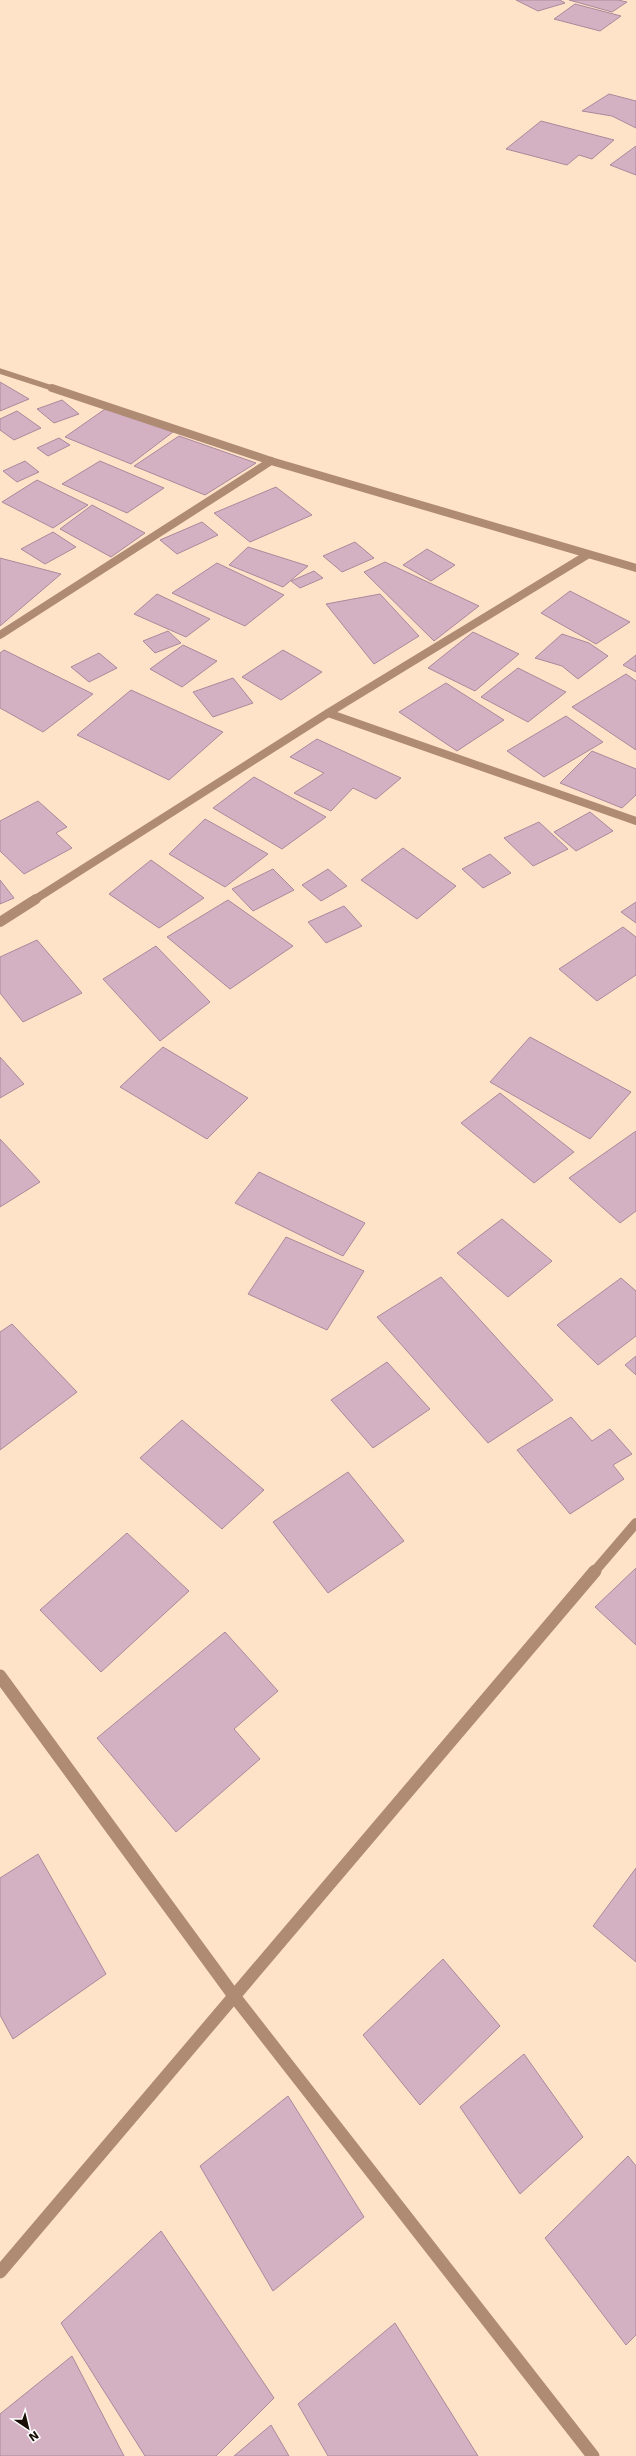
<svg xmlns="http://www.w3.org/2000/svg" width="636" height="2456" font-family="'DejaVu Sans',sans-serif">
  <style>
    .building { fill: #d4b0c3; stroke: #ab899b }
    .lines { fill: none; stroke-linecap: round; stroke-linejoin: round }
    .street-far3 { stroke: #af8b74; stroke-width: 5.5 }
    .street-far2 { stroke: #af8b74; stroke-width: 8 }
    .street-far1 { stroke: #af8b74; stroke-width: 10 }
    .street { stroke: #af8b74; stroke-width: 13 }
  </style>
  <rect width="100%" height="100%" fill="#ffe3c8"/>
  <g class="building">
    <path d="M 516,0 L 560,0 L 565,3 L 538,11 Z"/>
    <path d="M 569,0 L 618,0 L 627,2 L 612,12 Z"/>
    <path d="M 575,4 L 621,16 L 600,31 L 554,19 Z"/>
    <path d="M 609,94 L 636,101 L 636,128 L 612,116 L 582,111 Z"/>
    <path d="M 541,121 L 614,140 L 592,159 L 579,155 L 567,165 L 506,149 Z"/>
    <path d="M 636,146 L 636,175 L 610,165 Z"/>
    <path d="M 0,382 L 29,399 L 0,411 Z"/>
    <path d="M 62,400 L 79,414 L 54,423 L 37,409 Z"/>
    <path d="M 108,407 L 173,432 L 131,464 L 65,437 Z"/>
    <path d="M 17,411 L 41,428 L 14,440 L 0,430 L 0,419 Z"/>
    <path d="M 179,436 L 256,463 L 205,495 L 134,466 Z"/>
    <path d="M 59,438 L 70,445 L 48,456 L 37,448 Z"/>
    <path d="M 25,461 L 39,472 L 17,482 L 3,471 Z"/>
    <path d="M 100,461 L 164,488 L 127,513 L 62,484 Z"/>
    <path d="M 37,480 L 88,505 L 53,528 L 2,502 Z"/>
    <path d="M 276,487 L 312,515 L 250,542 L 214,513 Z"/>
    <path d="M 92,505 L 145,533 L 111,557 L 60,529 Z"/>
    <path d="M 202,522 L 218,535 L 177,554 L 160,540 Z"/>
    <path d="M 53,532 L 76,547 L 45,564 L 21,549 Z"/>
    <path d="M 355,542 L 374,558 L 342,572 L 323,556 Z"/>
    <path d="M 248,547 L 308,566 L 283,587 L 229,565 Z"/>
    <path d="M 427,549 L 455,565 L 431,581 L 403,565 Z"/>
    <path d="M 0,558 L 61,574 L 0,626 Z"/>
    <path d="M 385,562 L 479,606 L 434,641 L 364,572 Z"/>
    <path d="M 217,563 L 284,595 L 245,626 L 172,593 Z"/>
    <path d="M 314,571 L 323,578 L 300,588 L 291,581 Z"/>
    <path d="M 570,591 L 630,622 L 596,644 L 541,613 Z"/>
    <path d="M 157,594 L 210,619 L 186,637 L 134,614 Z"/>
    <path d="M 380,594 L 419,636 L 374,664 L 326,604 Z"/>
    <path d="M 168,631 L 181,643 L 155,653 L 143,641 Z"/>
    <path d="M 473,632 L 519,654 L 475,691 L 428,668 Z"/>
    <path d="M 562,634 L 589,643 L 608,656 L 578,679 L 562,666 L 535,658 Z"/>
    <path d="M 183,645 L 217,661 L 182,687 L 150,669 Z"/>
    <path d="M 4,650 L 93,694 L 43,732 L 0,708 L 0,653 Z"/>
    <path d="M 283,650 L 322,672 L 281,700 L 242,677 Z"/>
    <path d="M 99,653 L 117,668 L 89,682 L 71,667 Z"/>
    <path d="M 636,655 L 636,672 L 623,665 Z"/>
    <path d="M 518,668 L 566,692 L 528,722 L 481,697 Z"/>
    <path d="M 626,674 L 636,681 L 636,750 L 572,707 Z"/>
    <path d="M 233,678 L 253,703 L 213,717 L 193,692 Z"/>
    <path d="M 446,683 L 504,720 L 457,751 L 399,712 Z"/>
    <path d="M 131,690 L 223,732 L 169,780 L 77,735 Z"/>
    <path d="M 566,716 L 603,742 L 544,777 L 507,751 Z"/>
    <path d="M 317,739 L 401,778 L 376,799 L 353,788 L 331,811 L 294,793 L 324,773 L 290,757 Z"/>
    <path d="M 592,751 L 636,769 L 636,795 L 622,808 L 560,783 Z"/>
    <path d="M 254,777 L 326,817 L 282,849 L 213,808 Z"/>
    <path d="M 38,801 L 67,827 L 56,833 L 72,848 L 24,874 L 0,851 L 0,821 Z"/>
    <path d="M 590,812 L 613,831 L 576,851 L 554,832 Z"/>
    <path d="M 205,819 L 268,854 L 225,887 L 169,854 Z"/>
    <path d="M 539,822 L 568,849 L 533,866 L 504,838 Z"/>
    <path d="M 403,848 L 456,886 L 417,919 L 361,880 Z"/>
    <path d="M 490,854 L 511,873 L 483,888 L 462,869 Z"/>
    <path d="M 151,860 L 204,898 L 159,928 L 109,894 Z"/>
    <path d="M 273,869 L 294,890 L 253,911 L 232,889 Z"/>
    <path d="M 328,869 L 347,886 L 321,901 L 302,885 Z"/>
    <path d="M 0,880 L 14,898 L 0,904 Z"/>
    <path d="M 228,900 L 293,946 L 230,989 L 167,937 Z"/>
    <path d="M 636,902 L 636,923 L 621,912 Z"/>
    <path d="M 344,906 L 362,926 L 326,943 L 308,922 Z"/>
    <path d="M 623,927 L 636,937 L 636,975 L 597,1001 L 559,969 Z"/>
    <path d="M 37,940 L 82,993 L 23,1022 L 0,993 L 0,957 Z"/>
    <path d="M 156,946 L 210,1002 L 160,1041 L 103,979 Z"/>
    <path d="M 530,1037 L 631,1092 L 590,1139 L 490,1082 Z"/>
    <path d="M 163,1047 L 248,1098 L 207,1139 L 120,1087 Z"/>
    <path d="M 0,1057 L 24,1084 L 0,1098 Z"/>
    <path d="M 500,1093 L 574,1152 L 534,1183 L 461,1123 Z"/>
    <path d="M 636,1131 L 636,1211 L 620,1223 L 569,1178 Z"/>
    <path d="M 0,1139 L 40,1182 L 0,1207 Z"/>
    <path d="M 259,1172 L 365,1223 L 343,1256 L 235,1203 Z"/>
    <path d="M 502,1219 L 552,1261 L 508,1297 L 457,1253 Z"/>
    <path d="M 286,1237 L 364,1271 L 327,1330 L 248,1294 Z"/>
    <path d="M 441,1277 L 553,1400 L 488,1443 L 377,1317 Z"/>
    <path d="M 621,1278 L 636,1291 L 636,1336 L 598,1365 L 557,1325 Z"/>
    <path d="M 12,1324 L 77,1392 L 0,1450 L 0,1332 Z"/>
    <path d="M 636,1356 L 636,1375 L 625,1365 Z"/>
    <path d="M 387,1362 L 430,1409 L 373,1448 L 331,1400 Z"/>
    <path d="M 571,1417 L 592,1441 L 610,1429 L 632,1454 L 613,1465 L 624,1479 L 570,1514 L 517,1450 Z"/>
    <path d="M 182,1420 L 264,1490 L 222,1529 L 140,1458 Z"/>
    <path d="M 348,1472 L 404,1541 L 328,1593 L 273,1522 Z"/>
    <path d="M 127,1533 L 189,1591 L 101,1672 L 40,1610 Z"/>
    <path d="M 636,1568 L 636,1645 L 595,1607 Z"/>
    <path d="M 225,1632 L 278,1691 L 234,1729 L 260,1759 L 176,1832 L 97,1738 Z"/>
    <path d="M 38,1854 L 106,1974 L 13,2039 L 0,2015 L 0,1878 Z"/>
    <path d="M 636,1868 L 636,1962 L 593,1926 Z"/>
    <path d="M 443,1959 L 500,2026 L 420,2105 L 363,2035 Z"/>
    <path d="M 524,2054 L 583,2137 L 520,2194 L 460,2107 Z"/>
    <path d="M 288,2096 L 364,2217 L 273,2291 L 200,2166 Z"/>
    <path d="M 628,2156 L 636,2166 L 636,2335 L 626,2345 L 545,2238 Z"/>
    <path d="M 161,2231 L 274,2398 L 216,2456 L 145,2456 L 61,2323 Z"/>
    <path d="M 395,2323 L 478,2456 L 328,2456 L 298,2404 Z"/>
    <path d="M 72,2356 L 124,2456 L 0,2456 L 0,2414 Z"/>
    <path d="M 271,2425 L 289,2456 L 234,2456 Z"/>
  </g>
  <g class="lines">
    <path class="street-far3" d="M 0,371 L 55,389"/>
    <g class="street-far2">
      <path d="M 52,388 L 271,461 L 636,568"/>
      <path d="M 0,635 L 271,461"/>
      <path d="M 328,713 L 636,821"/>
      <path d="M 34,900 L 328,713 L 587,555"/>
    </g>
    <g class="street-far1">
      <path d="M 0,922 L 36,899"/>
      <path d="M 594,1572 L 636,1523"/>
    </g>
    <g class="street">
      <path d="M 0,1676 L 234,1996 L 593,2456"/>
      <path d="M 0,2272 L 595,1571"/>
    </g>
  </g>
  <g transform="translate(28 2428) rotate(145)" stroke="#ffffff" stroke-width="3" paint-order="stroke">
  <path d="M0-3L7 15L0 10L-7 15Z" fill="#190f06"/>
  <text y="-6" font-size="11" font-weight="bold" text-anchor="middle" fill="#190f06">N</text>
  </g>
</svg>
